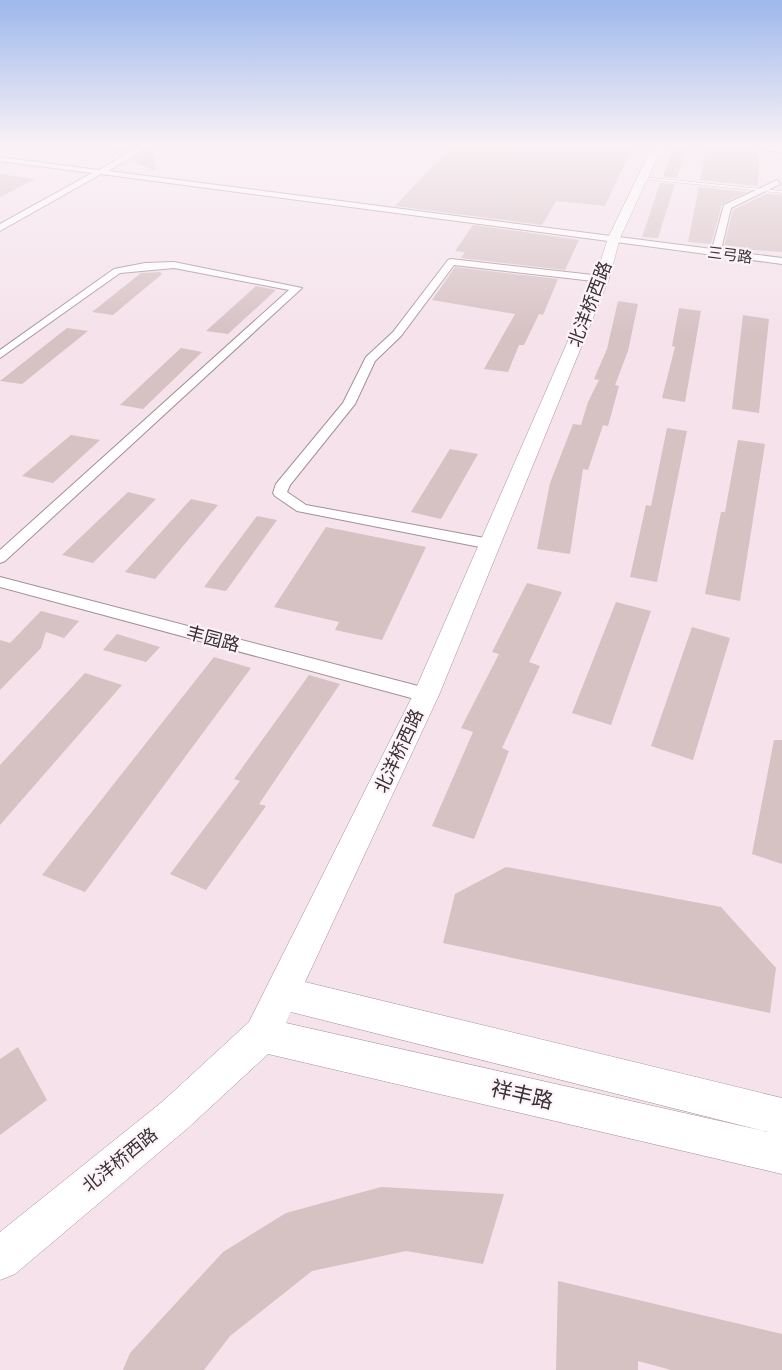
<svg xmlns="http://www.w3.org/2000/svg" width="782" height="1370" font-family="'Varela Round','Noto Sans SC',sans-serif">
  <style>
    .building { fill: #d6c1c3 }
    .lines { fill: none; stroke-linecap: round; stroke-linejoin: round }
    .lane-casing { stroke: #a3919a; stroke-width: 1 }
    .street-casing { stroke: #a3919a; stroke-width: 2 }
    .secondary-casing { stroke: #a3919a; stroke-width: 1 }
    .lane { fill: #fff; fill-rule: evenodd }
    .street { fill: #fff; fill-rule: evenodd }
    .secondary { fill: #fff; fill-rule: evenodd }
    .labels { text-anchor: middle; stroke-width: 4.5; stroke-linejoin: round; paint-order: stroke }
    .far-street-label { font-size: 15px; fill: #383135; stroke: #fdf2f7 }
    .street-label { font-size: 18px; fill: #383135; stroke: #fdf2f7 }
    .near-street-label { font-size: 21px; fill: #383135; stroke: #fdf2f7 }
  </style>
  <rect width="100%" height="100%" fill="#f5e2eb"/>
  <g class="building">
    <path d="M 96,145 L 137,145 L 120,155 Z"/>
    <path d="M 453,145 L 634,145 L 605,206 L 556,201 L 542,225 L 395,206 Z"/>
    <path d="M 152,147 L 155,171 L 130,160 Z"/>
    <path d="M 674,147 L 686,151 L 677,178 L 663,177 Z"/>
    <path d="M 706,148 L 759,153 L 758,186 L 700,180 Z"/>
    <path d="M 0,174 L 36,179 L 0,197 Z"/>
    <path d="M 660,183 L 675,184 L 658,238 L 642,237 Z"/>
    <path d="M 699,187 L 747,192 L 722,204 L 711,244 L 688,242 Z"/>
    <path d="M 766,194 L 782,195 L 782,252 L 727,248 L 724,246 L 733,210 Z"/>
    <path d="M 473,225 L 545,235 L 579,240 L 565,270 L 461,258 L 465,252 L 455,251 Z"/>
    <path d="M 455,267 L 558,279 L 543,315 L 539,314 L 524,345 L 519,345 L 508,372 L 484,369 L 515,314 L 432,300 Z"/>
    <path d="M 160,272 L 162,274 L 113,315 L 92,312 L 141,273 Z"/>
    <path d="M 256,286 L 276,290 L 228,334 L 206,331 Z"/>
    <path d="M 618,301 L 638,304 L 628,351 L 615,385 L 619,386 L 608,426 L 603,425 L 588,470 L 583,469 L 570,554 L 537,549 L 550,483 L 573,424 L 581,425 L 588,402 L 599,380 L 594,379 L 607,349 Z"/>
    <path d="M 679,308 L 701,311 L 685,402 L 662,398 L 675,347 L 672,346 Z"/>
    <path d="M 743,315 L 769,319 L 759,413 L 732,409 Z"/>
    <path d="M 67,328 L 88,331 L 22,384 L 0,381 Z"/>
    <path d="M 181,348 L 202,352 L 143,409 L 120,405 Z"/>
    <path d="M 667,428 L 687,431 L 657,582 L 630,577 L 646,505 L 651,506 Z"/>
    <path d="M 71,435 L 100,440 L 53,483 L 22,476 Z"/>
    <path d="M 738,440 L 765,444 L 740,601 L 705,594 L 721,512 L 725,512 Z"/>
    <path d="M 450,449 L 478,454 L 441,519 L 411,512 Z"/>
    <path d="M 128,492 L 156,499 L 93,563 L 62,555 Z"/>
    <path d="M 191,499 L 218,505 L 155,579 L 125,572 Z"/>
    <path d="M 257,516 L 277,520 L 226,591 L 204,587 Z"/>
    <path d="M 326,527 L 426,547 L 382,640 L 335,630 L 339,622 L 274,607 Z"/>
    <path d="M 527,583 L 562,592 L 529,662 L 540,666 L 502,748 L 509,751 L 474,839 L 432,826 L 473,732 L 461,728 L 499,654 L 492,652 Z"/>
    <path d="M 616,602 L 651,611 L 611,725 L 572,713 Z"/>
    <path d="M 41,611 L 79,621 L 64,638 L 46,632 L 41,648 L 0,690 L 0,640 L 10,643 Z"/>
    <path d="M 692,627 L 730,638 L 693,760 L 651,746 Z"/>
    <path d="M 117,634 L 160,647 L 146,662 L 103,650 Z"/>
    <path d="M 214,657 L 251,668 L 85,892 L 42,875 Z"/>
    <path d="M 85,673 L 122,685 L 0,825 L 0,765 Z"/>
    <path d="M 309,675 L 340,684 L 259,804 L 266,806 L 206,890 L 170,874 L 240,781 L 234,779 Z"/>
    <path d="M 774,740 L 782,740 L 782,864 L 752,854 Z"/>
    <path d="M 506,867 L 721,907 L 776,968 L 770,1013 L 443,943 L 455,894 Z"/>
    <path d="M 18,1047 L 47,1100 L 0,1135 L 0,1059 Z"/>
    <path d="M 381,1187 L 504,1194 L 483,1264 L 406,1251 L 312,1271 L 230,1336 L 204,1370 L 123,1370 L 130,1353 L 223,1252 L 286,1213 Z"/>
    <path d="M 558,1281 L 782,1334 L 782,1370 L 671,1370 L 638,1361 L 638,1370 L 556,1370 Z"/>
  </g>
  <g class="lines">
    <defs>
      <path id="lane" d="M 643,177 L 782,191 L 782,193 L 644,179 Z"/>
      <g id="street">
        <path d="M 142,145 L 151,145 L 108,171 L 712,249 L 724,205 L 777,180 L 780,184 L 731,208 L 721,250 L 782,258 L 782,264 L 101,174 L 0,231 L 0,224 L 92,173 L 0,161 L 0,157 L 99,170 Z"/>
        <path d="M 730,145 L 782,148 L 782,152 L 733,147 Z"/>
        <path d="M 451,259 L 602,276 L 607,279 L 602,282 L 454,265 L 401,336 L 375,361 L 355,404 L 290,485 L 287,492 L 306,505 L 490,539 L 498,544 L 490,549 L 297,511 L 275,496 L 273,493 L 276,484 L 343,403 L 366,357 L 393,332 L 448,260 Z"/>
        <path d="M 174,262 L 302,288 L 5,561 L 0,563 L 0,550 L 289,290 L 174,268 L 120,273 L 0,358 L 0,350 L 114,269 L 145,263 Z"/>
        <path d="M 0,577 L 426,688 L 432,690 L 435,695 L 432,700 L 426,702 L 0,587 Z"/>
      </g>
      <path id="secondary" d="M 653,145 L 663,145 L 620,238 L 609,279 L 439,695 L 305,982 L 782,1098 L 782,1174 L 268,1054 L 188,1128 L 15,1274 L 0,1280 L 0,1232 L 162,1102 L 249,1022 L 413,695 L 595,279 L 608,238 ZM 291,1012 L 768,1132 L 286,1023 Z"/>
    </defs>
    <use href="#lane" class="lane-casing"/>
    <use href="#street" class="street-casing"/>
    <use href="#secondary" class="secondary-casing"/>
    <use href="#lane" class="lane"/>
    <use href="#street" class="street"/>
    <use href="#secondary" class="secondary"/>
  </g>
  <linearGradient id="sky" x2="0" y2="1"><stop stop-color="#9db8ec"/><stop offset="0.43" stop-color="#faf2f6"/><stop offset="1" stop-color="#faf2f6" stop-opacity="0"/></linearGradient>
  <rect width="782" height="337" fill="url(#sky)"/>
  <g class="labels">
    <g class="far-street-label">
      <text transform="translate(730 255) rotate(7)" y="5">三弓路</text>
    </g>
    <g class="street-label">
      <text transform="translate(590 304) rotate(-69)" y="6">北洋桥西路</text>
      <text transform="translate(213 639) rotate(15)" y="6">丰园路</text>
      <text transform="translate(399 751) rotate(-65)" y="6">北洋桥西路</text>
      <text transform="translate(120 1160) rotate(-39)" y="6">北洋桥西路</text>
    </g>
    <g class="near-street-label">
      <text transform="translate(522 1095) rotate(13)" y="7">祥丰路</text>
    </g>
  </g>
</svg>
